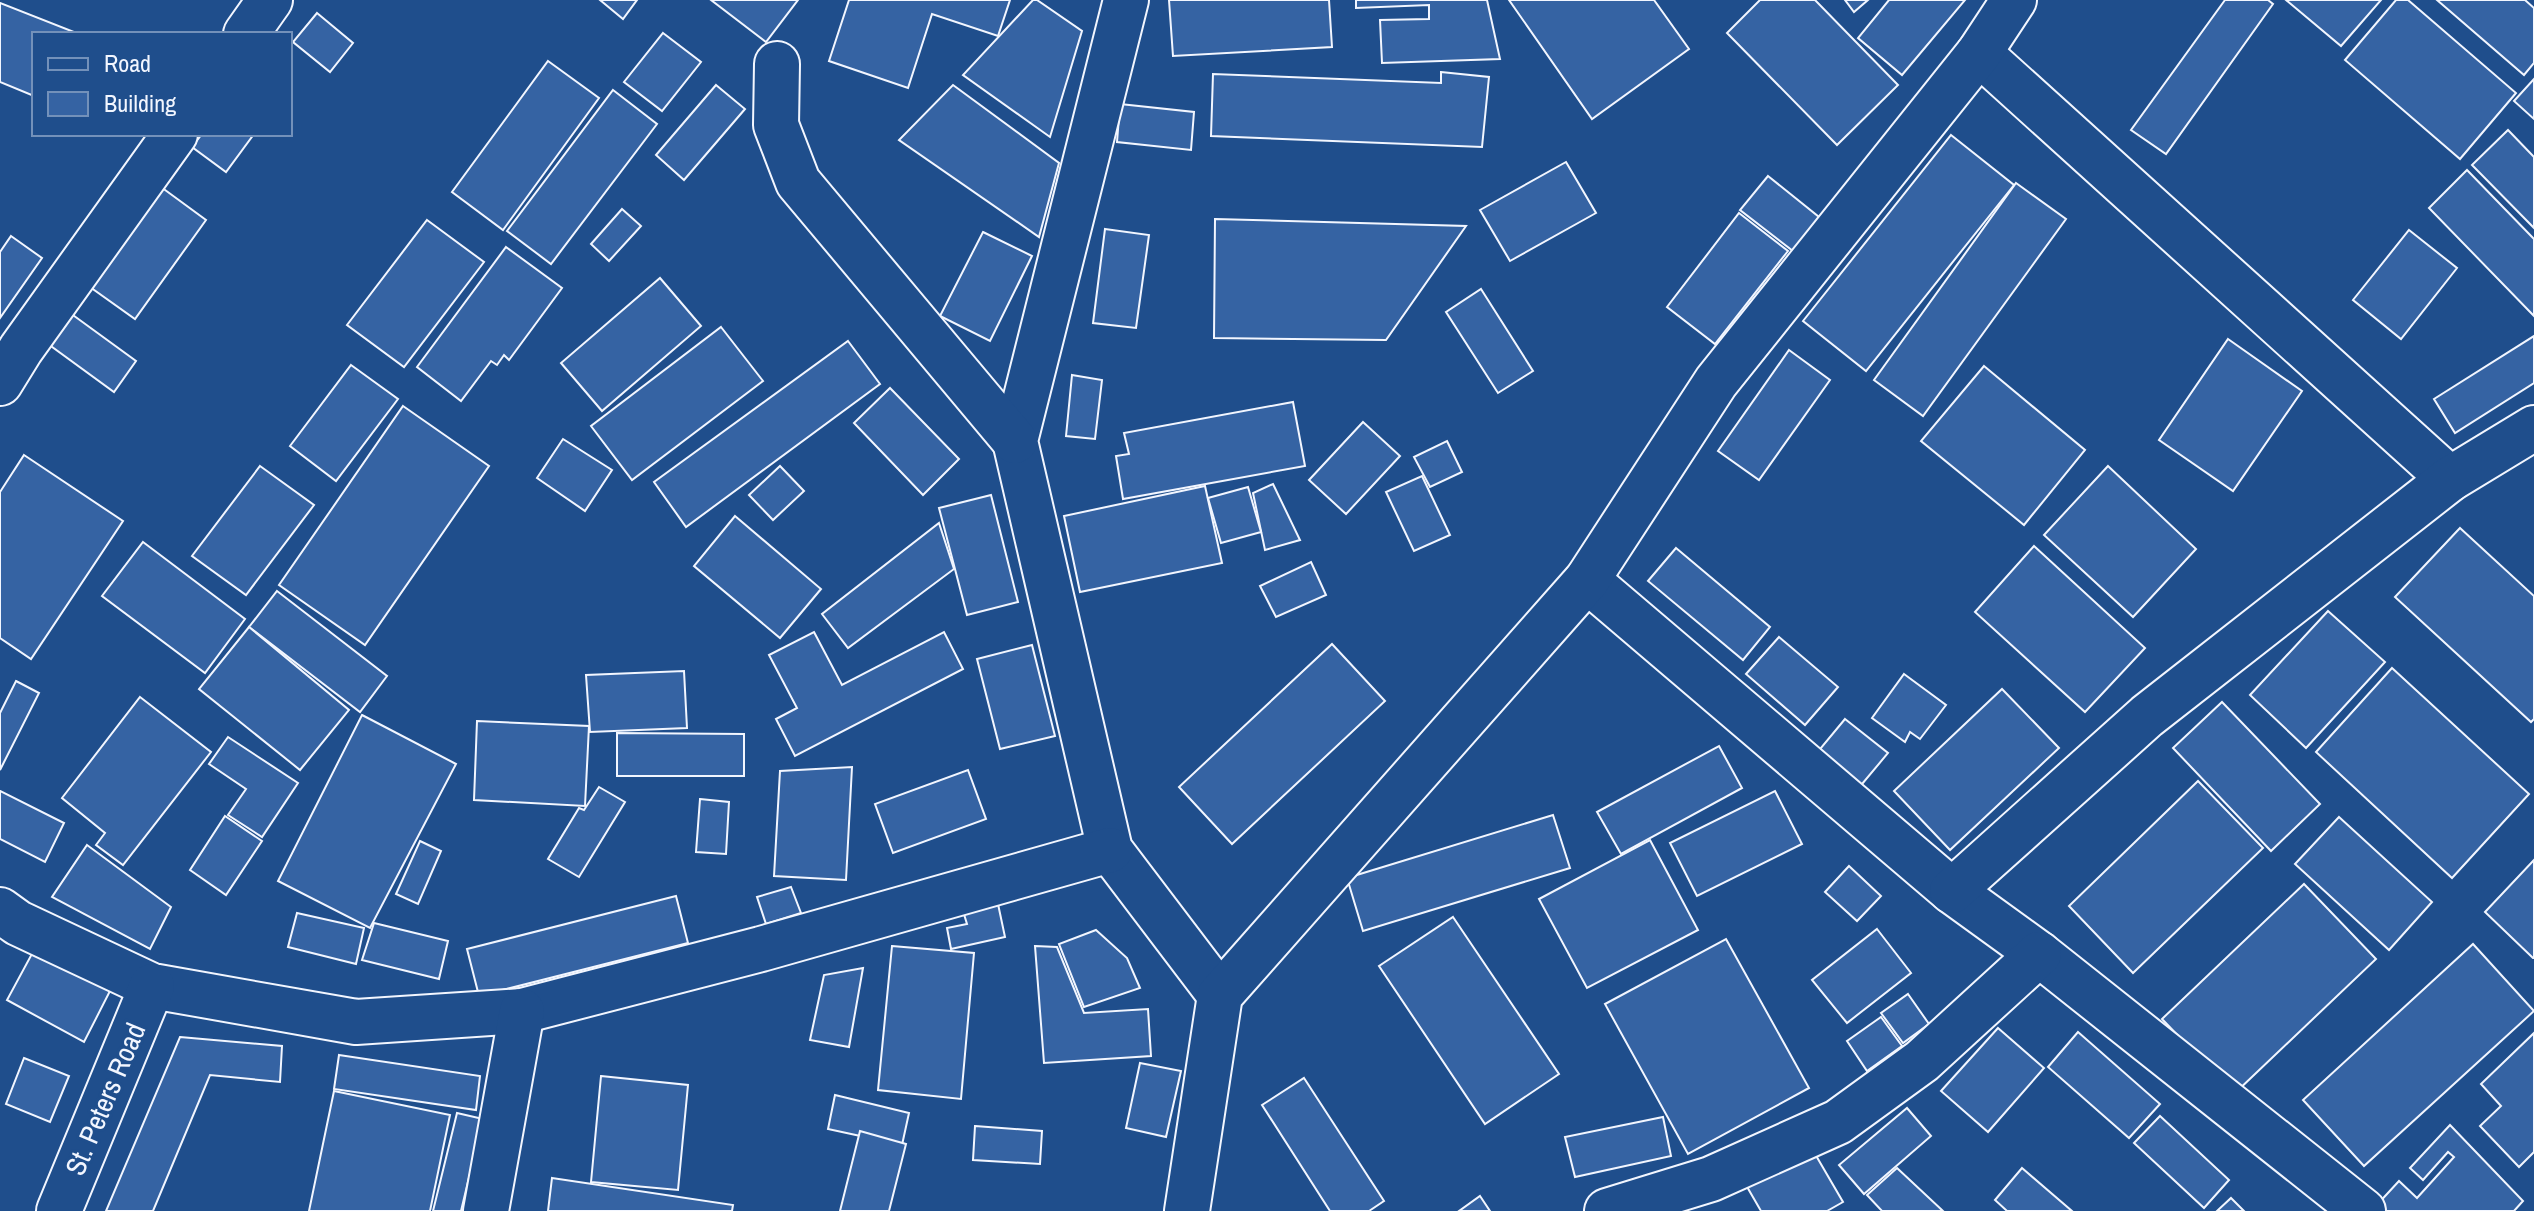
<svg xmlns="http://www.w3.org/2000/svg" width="2534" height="1211" font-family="'Archivo Narrow',sans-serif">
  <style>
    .building { fill: #3563a3; stroke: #f2f6ff; stroke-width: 2 }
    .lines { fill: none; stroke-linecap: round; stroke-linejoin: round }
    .street-casing { stroke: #f2f6ff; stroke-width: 48 }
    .street { stroke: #1f4e8c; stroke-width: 44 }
    .labels { text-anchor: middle; stroke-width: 6; stroke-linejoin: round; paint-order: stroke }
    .street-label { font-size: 28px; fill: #f2f6ff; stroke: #1f4e8c }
  </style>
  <rect width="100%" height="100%" fill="#1f4e8c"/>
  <g class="building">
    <path d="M 600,0 L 637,0 L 623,19 Z"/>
    <path d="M 711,0 L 798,0 L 766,42 Z"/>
    <path d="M 849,0 L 1010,0 L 998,36 L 932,14 L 908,88 L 829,61 Z"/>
    <path d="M 1033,0 L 1037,0 L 1082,31 L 1050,137 L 963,75 Z"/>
    <path d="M 1169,0 L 1329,0 L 1332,47 L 1173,56 Z"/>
    <path d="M 1356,0 L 1487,0 L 1500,59 L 1382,63 L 1380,20 L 1429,19 L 1429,5 L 1356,8 Z"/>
    <path d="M 1509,0 L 1654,0 L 1689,49 L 1592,119 Z"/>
    <path d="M 1760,0 L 1815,0 L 1898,85 L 1837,145 L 1727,33 Z"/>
    <path d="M 1845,0 L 1868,0 L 1854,12 Z"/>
    <path d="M 1889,0 L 1965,0 L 1902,75 L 1858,38 Z"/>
    <path d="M 2225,0 L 2268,0 L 2273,4 L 2166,154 L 2131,130 Z"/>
    <path d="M 2286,0 L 2381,0 L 2341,46 Z"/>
    <path d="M 2396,0 L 2408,0 L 2516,93 L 2460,159 L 2345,60 Z"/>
    <path d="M 2437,0 L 2525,0 L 2534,8 L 2534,63 L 2524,75 Z"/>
    <path d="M 0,3 L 74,32 L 73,34 L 34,34 L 34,96 L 0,82 Z"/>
    <path d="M 317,13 L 353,43 L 330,72 L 293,42 Z"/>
    <path d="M 663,33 L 701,62 L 662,111 L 624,82 Z"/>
    <path d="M 548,61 L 599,98 L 503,230 L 452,192 Z"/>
    <path d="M 1441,72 L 1489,77 L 1482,147 L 1211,136 L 1213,74 L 1441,83 Z"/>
    <path d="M 2534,79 L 2534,119 L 2514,101 Z"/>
    <path d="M 716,85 L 745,109 L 684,180 L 656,155 Z"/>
    <path d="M 953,85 L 1059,163 L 1039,237 L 899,140 Z"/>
    <path d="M 613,90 L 657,124 L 551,264 L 507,231 Z"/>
    <path d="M 1120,104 L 1194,112 L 1191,150 L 1117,142 Z"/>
    <path d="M 2508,130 L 2534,157 L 2534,228 L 2472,165 Z"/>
    <path d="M 202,134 L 254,134 L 226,172 L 192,147 Z"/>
    <path d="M 1951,135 L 2014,185 L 1866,371 L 1803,321 Z"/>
    <path d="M 1566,162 L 1596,213 L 1510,261 L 1480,210 Z"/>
    <path d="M 2467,170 L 2534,239 L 2534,316 L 2429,208 Z"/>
    <path d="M 1768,176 L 1819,217 L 1793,251 L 1740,210 Z"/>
    <path d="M 2016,183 L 2066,219 L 1923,416 L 1874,380 Z"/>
    <path d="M 161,187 L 206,220 L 135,319 L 90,287 Z"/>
    <path d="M 622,209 L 641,226 L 609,261 L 591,244 Z"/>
    <path d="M 1739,213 L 1788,251 L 1715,344 L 1667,307 Z"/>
    <path d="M 1215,219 L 1466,226 L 1386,340 L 1214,338 Z"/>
    <path d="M 427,220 L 484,262 L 404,367 L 347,325 Z"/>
    <path d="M 1105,229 L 1149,235 L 1136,328 L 1093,323 Z"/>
    <path d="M 2409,230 L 2457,268 L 2401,339 L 2353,300 Z"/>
    <path d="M 983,232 L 1032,256 L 990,341 L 940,316 Z"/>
    <path d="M 11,236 L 42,258 L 0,318 L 0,252 Z"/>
    <path d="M 506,247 L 562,288 L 509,360 L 504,355 L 497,365 L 491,361 L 461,401 L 417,367 Z"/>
    <path d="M 660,278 L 701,326 L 602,411 L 561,363 Z"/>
    <path d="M 1481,289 L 1533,371 L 1498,393 L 1446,312 Z"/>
    <path d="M 66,310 L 136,361 L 114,392 L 44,341 Z"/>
    <path d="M 721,327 L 763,381 L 632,480 L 591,426 Z"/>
    <path d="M 2534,336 L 2534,383 L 2455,433 L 2434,399 Z"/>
    <path d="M 2228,339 L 2302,391 L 2233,491 L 2159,440 Z"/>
    <path d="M 848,341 L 880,384 L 686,527 L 654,482 Z"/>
    <path d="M 1789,350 L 1830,380 L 1759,480 L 1718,451 Z"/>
    <path d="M 351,365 L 398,399 L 336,481 L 290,446 Z"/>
    <path d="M 1984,366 L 2085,450 L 2024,525 L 1921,441 Z"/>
    <path d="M 1072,375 L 1102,380 L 1095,439 L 1066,436 Z"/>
    <path d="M 890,388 L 959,459 L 923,495 L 854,423 Z"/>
    <path d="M 1293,402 L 1305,466 L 1123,499 L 1116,456 L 1129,454 L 1124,433 Z"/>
    <path d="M 403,406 L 489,466 L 365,645 L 279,585 Z"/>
    <path d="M 1363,422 L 1400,456 L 1346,514 L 1309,480 Z"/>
    <path d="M 563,439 L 612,470 L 585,511 L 537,478 Z"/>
    <path d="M 1447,441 L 1462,472 L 1430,487 L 1414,457 Z"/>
    <path d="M 24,455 L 123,521 L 31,659 L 0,638 L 0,492 Z"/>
    <path d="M 260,466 L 314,505 L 246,595 L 192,556 Z"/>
    <path d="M 780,466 L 804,491 L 773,520 L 749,495 Z"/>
    <path d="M 2108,466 L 2196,549 L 2133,617 L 2044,535 Z"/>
    <path d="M 1422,476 L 1450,535 L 1414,551 L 1386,492 Z"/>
    <path d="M 1273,484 L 1300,540 L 1265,550 L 1253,493 Z"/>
    <path d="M 1205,486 L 1222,563 L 1080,592 L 1064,516 Z"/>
    <path d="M 1248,487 L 1261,532 L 1221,543 L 1208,498 Z"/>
    <path d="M 991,495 L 1018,602 L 967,615 L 939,508 Z"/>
    <path d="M 735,516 L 821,589 L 780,638 L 694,566 Z"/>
    <path d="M 939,523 L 954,569 L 848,648 L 822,614 Z"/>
    <path d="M 2460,528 L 2534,596 L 2534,719 L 2531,722 L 2395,597 Z"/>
    <path d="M 143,542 L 245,619 L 205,673 L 102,596 Z"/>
    <path d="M 2034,546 L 2145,648 L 2085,712 L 1975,612 Z"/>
    <path d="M 1676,548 L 1770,627 L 1743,660 L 1648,581 Z"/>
    <path d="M 1311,562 L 1326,595 L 1276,617 L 1260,586 Z"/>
    <path d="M 277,591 L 387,676 L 360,712 L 249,627 Z"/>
    <path d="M 2328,611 L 2385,662 L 2306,748 L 2250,695 Z"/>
    <path d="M 249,627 L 349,710 L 300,770 L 199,689 Z"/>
    <path d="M 814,632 L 842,685 L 944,632 L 963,669 L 795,756 L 776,719 L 797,708 L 769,655 Z"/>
    <path d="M 1779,637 L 1838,687 L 1805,725 L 1746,674 Z"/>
    <path d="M 1332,644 L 1385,701 L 1232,844 L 1179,787 Z"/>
    <path d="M 1032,645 L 1055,736 L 1000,749 L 977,659 Z"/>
    <path d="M 2392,668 L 2529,794 L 2452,878 L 2316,752 Z"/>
    <path d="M 684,671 L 687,728 L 590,732 L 586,675 Z"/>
    <path d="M 1904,674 L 1946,705 L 1920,739 L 1910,732 L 1905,742 L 1872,718 Z"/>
    <path d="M 16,681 L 39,693 L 0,770 L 0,713 Z"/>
    <path d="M 2002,689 L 2059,748 L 1950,850 L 1894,791 Z"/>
    <path d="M 140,697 L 211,752 L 123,865 L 96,845 L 105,833 L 62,798 Z"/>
    <path d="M 2222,702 L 2320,804 L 2271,851 L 2173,748 Z"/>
    <path d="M 362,715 L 456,764 L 370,928 L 278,881 Z"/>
    <path d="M 1845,719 L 1888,753 L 1857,790 L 1815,755 Z"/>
    <path d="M 477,721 L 589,726 L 585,806 L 474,800 Z"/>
    <path d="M 617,733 L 744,734 L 744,776 L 617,776 Z"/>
    <path d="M 228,737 L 298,783 L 262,837 L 228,815 L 246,789 L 209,764 Z"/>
    <path d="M 1719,746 L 1742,788 L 1621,854 L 1597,812 Z"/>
    <path d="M 852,767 L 846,880 L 774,876 L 780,771 Z"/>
    <path d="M 968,770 L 986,819 L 893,853 L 875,804 Z"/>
    <path d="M 2198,781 L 2263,848 L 2133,973 L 2069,906 Z"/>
    <path d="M 599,787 L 625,802 L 579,877 L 548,859 L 579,808 L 584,810 Z"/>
    <path d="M 0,791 L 64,823 L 45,862 L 0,839 Z"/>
    <path d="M 1775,791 L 1802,844 L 1697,896 L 1670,843 Z"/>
    <path d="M 700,799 L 729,802 L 726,854 L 696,852 Z"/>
    <path d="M 1553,815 L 1570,868 L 1363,931 L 1347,878 Z"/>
    <path d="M 225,816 L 262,841 L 226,895 L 190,870 Z"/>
    <path d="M 2339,817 L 2432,902 L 2389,950 L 2295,864 Z"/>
    <path d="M 1650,840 L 1698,930 L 1587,988 L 1539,899 Z"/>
    <path d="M 420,841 L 441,851 L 418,904 L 396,894 Z"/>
    <path d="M 87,845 L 171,907 L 150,949 L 52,897 Z"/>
    <path d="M 2534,860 L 2534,958 L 2533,958 L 2485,912 Z"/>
    <path d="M 1849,866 L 1881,896 L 1857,921 L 1825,892 Z"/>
    <path d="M 2304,884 L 2376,959 L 2234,1094 L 2162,1019 Z"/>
    <path d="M 791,887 L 801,913 L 766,924 L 757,897 Z"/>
    <path d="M 676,896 L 688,943 L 479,996 L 467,949 Z"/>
    <path d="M 998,904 L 1005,937 L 951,949 L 947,928 L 967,924 L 963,911 Z"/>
    <path d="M 297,913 L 364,928 L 356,964 L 288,947 Z"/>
    <path d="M 1453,917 L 1559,1074 L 1485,1124 L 1379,966 Z"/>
    <path d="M 374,923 L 448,941 L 439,979 L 362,960 Z"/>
    <path d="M 1877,929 L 1911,973 L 1847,1023 L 1812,980 Z"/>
    <path d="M 1096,930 L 1127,958 L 1140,988 L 1084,1007 L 1059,944 Z"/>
    <path d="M 1726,939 L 1809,1088 L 1688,1154 L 1605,1004 Z"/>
    <path d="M 2473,944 L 2534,1011 L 2364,1166 L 2303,1100 Z"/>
    <path d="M 892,946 L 974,953 L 961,1099 L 878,1090 Z"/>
    <path d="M 1035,946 L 1057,947 L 1084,1013 L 1148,1009 L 1151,1056 L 1044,1063 Z"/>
    <path d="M 34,950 L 110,991 L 84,1042 L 7,1000 Z"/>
    <path d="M 863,968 L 849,1047 L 810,1040 L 824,975 Z"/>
    <path d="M 1908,994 L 1929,1024 L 1903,1043 L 1881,1013 Z"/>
    <path d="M 1881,1017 L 1902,1046 L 1867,1071 L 1847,1041 Z"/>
    <path d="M 1998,1028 L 2044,1068 L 1988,1132 L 1941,1091 Z"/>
    <path d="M 2078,1032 L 2160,1104 L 2129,1138 L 2048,1067 Z"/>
    <path d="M 2534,1033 L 2534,1152 L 2519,1167 L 2480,1126 L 2501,1106 L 2481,1084 Z"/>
    <path d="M 180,1037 L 282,1046 L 280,1082 L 210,1075 L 153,1211 L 106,1211 Z"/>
    <path d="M 339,1055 L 480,1076 L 476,1110 L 334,1089 Z"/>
    <path d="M 24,1058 L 69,1076 L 50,1122 L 6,1104 Z"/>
    <path d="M 1140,1063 L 1181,1071 L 1166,1137 L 1126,1128 Z"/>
    <path d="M 601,1076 L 688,1085 L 678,1190 L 591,1182 Z"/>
    <path d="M 1304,1078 L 1384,1201 L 1369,1211 L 1330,1211 L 1262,1105 Z"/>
    <path d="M 334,1091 L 450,1115 L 430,1211 L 309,1211 Z"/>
    <path d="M 835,1095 L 909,1113 L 902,1145 L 828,1129 Z"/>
    <path d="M 1907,1108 L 1931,1136 L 1864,1194 L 1839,1165 Z"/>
    <path d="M 457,1113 L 483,1119 L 461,1211 L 433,1211 Z"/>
    <path d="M 2160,1116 L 2229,1180 L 2204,1208 L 2134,1143 Z"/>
    <path d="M 1663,1117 L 1671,1156 L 1575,1177 L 1565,1137 Z"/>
    <path d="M 2450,1125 L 2523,1201 L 2514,1211 L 2380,1211 L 2375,1207 L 2399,1181 L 2417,1198 L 2454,1157 L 2448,1152 L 2423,1180 L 2410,1168 Z"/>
    <path d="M 975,1126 L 1042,1131 L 1040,1164 L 973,1160 Z"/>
    <path d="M 860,1131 L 906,1144 L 889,1211 L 840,1211 Z"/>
    <path d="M 1811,1147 L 1843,1202 L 1827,1211 L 1761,1211 L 1746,1185 Z"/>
    <path d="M 1897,1168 L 1943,1211 L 1882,1211 L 1867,1195 Z"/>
    <path d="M 2022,1168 L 2072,1211 L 2007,1211 L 1995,1200 Z"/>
    <path d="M 552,1178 L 733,1205 L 732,1211 L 548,1211 Z"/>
    <path d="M 1480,1196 L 1490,1211 L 1459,1211 Z"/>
    <path d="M 2231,1198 L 2244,1211 L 2217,1211 Z"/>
  </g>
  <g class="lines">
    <defs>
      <g id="street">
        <path d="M 1126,0 L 1015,441 L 1110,850 L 1220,995"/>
        <path d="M 246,34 L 270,0"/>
        <path d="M 1979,53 L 2450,479"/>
        <path d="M 777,64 L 776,125 L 798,182 L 1015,441"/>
        <path d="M 0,383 L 21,349 L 175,134"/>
        <path d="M 1587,580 L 1952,891 L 2039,954 L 2363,1211"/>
        <path d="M 1952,891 L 2147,716 L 2450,479 L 2534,428"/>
        <path d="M 0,910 L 18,923 L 152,986 L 356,1022 L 522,1011 L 761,949 L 1110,850"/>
        <path d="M 59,1211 L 152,986"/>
        <path d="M 486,1211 L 522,1011"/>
        <path d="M 1187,1211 L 1220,995 L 1587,580 L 1716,382 L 1979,53 L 2014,0"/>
        <path d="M 1607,1211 L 1711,1179 L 1838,1122 L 1922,1061 L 2039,954"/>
      </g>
    </defs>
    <use href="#street" class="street-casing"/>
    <use href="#street" class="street"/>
  </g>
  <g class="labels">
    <g class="street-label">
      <text transform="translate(105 1099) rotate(-67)" y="10">St. Peters Road</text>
    </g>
  </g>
  <rect x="32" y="32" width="260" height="104" fill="#1f4e8c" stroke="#7391ba" stroke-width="2"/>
  <rect x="48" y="58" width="40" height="12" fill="#1f4e8c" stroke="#7391ba" stroke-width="2"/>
  <text x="104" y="72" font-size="24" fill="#f2f6ff">Road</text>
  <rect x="48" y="92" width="40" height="24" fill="#3563a3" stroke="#7391ba" stroke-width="2"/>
  <text x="104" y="112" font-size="24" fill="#f2f6ff">Building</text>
</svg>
